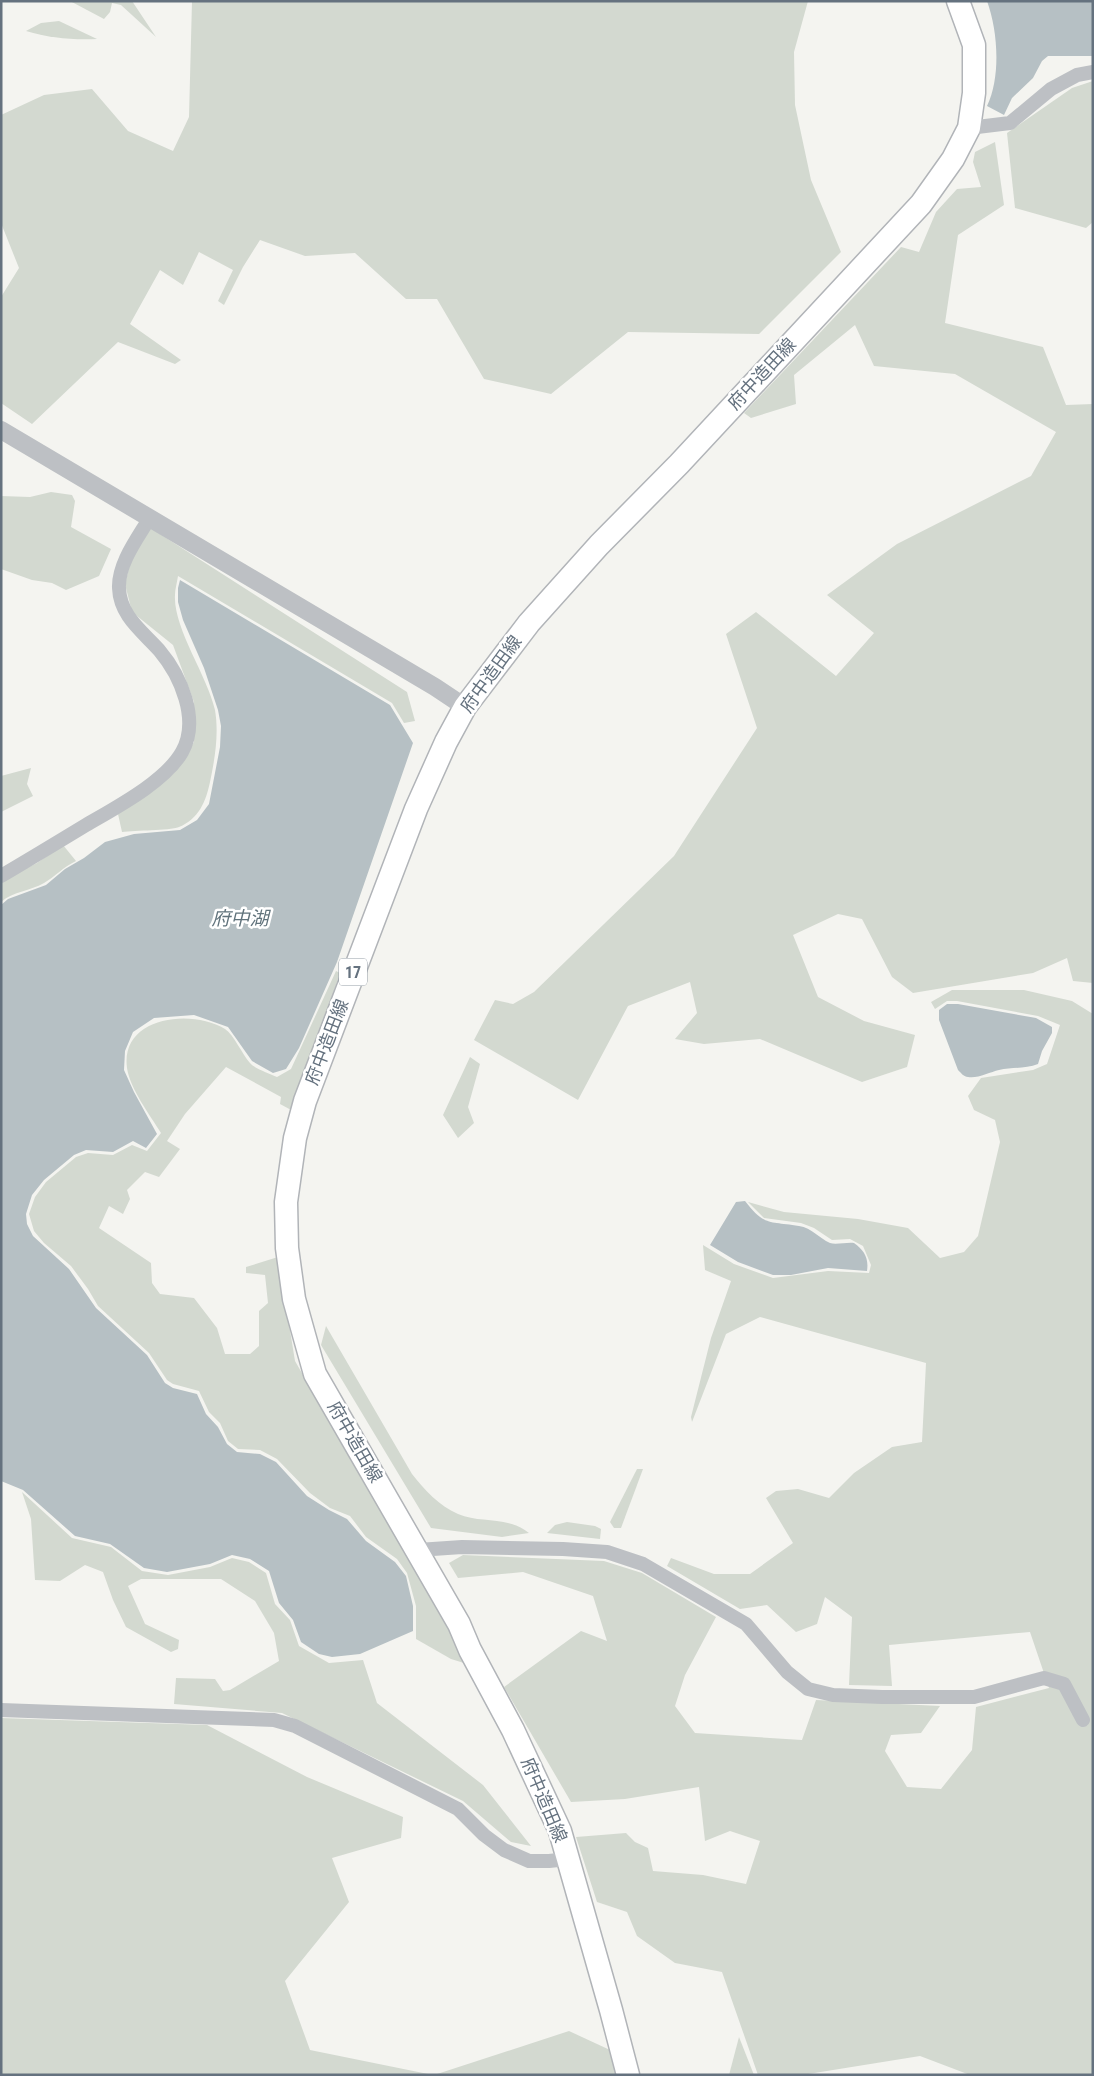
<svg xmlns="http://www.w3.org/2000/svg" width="1094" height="2076" font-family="'Roboto Condensed','Noto Sans JP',sans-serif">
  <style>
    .green { fill: #d3d9d0 }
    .water { fill: #b6c0c4 }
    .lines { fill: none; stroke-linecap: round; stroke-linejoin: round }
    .primary-casing { stroke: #b1b4b8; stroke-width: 25 }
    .minor { stroke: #bdc0c4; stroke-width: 14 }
    .tertiary { stroke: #bdc0c4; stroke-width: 18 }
    .primary { stroke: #fff; stroke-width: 22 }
    .labels { text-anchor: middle; stroke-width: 5; stroke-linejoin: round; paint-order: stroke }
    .shield { fill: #fff; stroke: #939ca5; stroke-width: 1 }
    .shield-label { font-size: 16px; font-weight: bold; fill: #65727f }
    .street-label { font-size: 18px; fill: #65727f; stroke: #fff }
    .water-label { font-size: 19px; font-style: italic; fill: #61737c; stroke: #fff }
  </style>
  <rect width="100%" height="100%" fill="#f4f4f0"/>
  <g class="green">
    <path d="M 70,1 L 132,1 L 156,37 L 121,5 L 112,3 L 110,12 L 104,19 Z"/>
    <path d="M 192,1 L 808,1 L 794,52 L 795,105 L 811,180 L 841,252 L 759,334 L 628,332 L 551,394 L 484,379 L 437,299 L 406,299 L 355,253 L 305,256 L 260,240 L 243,267 L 224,305 L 218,301 L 233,270 L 199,252 L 183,285 L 160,270 L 130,324 L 181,360 L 175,364 L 118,342 L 32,424 L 1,403 L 1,297 L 19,268 L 1,223 L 1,115 L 44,95 L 92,89 L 128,131 L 173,151 L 189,117 Z"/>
    <path d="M 59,21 L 97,39 C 72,40 49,38 26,31 L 41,23 Z"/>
    <path d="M 1093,81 L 1093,222 L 1086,228 L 1015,208 L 1007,133 L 1072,88 Z"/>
    <path d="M 995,142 L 1004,205 L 958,235 L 945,323 L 1043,347 L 1066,405 L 1093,404 L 1093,983 L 1073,981 L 1067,958 L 1033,973 L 913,993 L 892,977 L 862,919 L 838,914 L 793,935 L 818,997 L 864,1021 L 915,1035 L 907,1067 L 862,1082 L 760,1039 L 704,1044 L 675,1039 L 697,1013 L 690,982 L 628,1006 L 578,1100 L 474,1040 L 495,1000 L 513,1004 L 534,992 L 674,856 L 757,728 L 726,634 L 756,612 L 836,676 L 874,633 L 827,595 L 897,544 L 1031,476 L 1056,432 L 955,374 L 874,366 L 855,325 L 794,375 L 796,404 L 751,418 L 744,413 L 901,247 L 919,252 L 936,212 L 957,189 L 981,187 L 973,162 L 975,152 Z"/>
    <path d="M 51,492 L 72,495 L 75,501 L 71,527 L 111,549 L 99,576 L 66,590 L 52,583 L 32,580 L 1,569 L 1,496 L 30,497 Z"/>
    <path d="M 149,527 L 407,692 L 415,721 L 404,723 L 392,703 L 178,576 C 177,583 175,589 175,595 C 173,628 207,675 215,710 C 219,734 215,758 210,782 C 206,801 199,819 179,827 C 168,831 136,830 122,832 L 118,814 L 150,793 L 174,773 L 194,742 L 194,702 L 173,645 L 132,612 L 125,584 L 130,564 Z"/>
    <path d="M 31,768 L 27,784 L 33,796 L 1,812 L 1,776 Z"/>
    <path d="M 63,845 L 76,861 C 63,867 56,876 44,883 C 30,891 14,891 1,902 L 1,881 L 37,863 Z"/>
    <path d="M 336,971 L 340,973 L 293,1111 L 280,1104 L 281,1097 L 226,1067 L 185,1114 L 167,1141 L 180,1149 L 159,1177 L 145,1172 L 127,1190 L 130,1199 L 123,1214 L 109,1206 L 99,1228 L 151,1263 L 152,1283 L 160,1294 L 194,1298 L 217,1328 L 225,1354 L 250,1354 L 259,1346 L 259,1311 L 268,1303 L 265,1275 L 246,1273 L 246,1267 L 278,1257 L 295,1361 L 461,1651 L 464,1663 L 451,1659 L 416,1639 L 416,1606 L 407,1573 L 397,1559 L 366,1537 L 350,1516 L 330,1508 L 310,1493 L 277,1459 L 260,1450 L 238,1449 L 228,1441 L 220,1423 L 209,1412 L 199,1391 L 173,1384 L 167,1380 L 149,1353 L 98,1306 L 88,1289 L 71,1266 L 44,1243 L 34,1231 L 29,1214 L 35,1197 L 46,1182 L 76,1157 L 88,1153 L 113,1155 L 132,1145 L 147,1151 L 161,1133 C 150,1115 130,1089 127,1068 C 120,1017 191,1008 225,1029 C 234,1035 242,1054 250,1063 C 255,1069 269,1073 277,1077 L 291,1069 Z"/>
    <path d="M 952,990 L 1024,990 L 1072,1001 L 1093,1014 L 1093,2075 L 970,2075 L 920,2056 L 802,2075 L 758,2075 L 722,1972 L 675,1963 L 637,1936 L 627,1912 L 597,1902 L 576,1837 L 626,1833 L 635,1842 L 648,1848 L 653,1871 L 703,1875 L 746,1884 L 760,1841 L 730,1831 L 705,1841 L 699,1787 L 625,1799 L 571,1802 L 504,1687 L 581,1631 L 607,1641 L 593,1596 L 523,1572 L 458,1578 L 449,1563 L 463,1555 L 604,1561 L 642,1573 L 716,1617 L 685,1675 L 675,1706 L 695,1733 L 802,1740 L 816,1700 L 940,1706 L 921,1733 L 891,1735 L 885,1751 L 907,1787 L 941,1789 L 972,1750 L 976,1707 L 1049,1688 L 1030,1632 L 889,1645 L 892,1686 L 849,1685 L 852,1617 L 825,1597 L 817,1624 L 796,1632 L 767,1605 L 740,1609 L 667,1566 L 671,1558 L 714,1574 L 750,1574 L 793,1543 L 766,1498 L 776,1491 L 798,1489 L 829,1498 L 854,1473 L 892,1447 L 922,1442 L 926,1363 L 760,1317 L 726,1334 L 692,1422 L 691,1417 L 711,1338 L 731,1281 L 705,1270 L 703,1245 L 734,1264 L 773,1278 L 828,1271 L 869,1273 L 871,1265 L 863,1246 L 850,1239 L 832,1240 L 814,1228 L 801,1223 L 764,1218 L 748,1202 L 784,1212 L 858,1219 L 908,1228 L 940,1258 L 964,1252 L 978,1236 L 1000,1142 L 995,1120 L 974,1110 L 968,1096 L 981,1078 L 1033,1070 L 1047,1064 L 1060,1025 L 1038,1016 L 957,1001 L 947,1001 L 935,1009 L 931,1002 Z"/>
    <path d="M 470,1057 L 480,1064 L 468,1107 L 474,1123 L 458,1138 L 443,1115 Z"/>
    <path d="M 326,1326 L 412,1474 C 424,1489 439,1506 458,1514 C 481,1524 506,1515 529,1533 L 502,1537 L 431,1528 L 321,1345 Z"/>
    <path d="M 637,1469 L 643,1469 L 621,1528 L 614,1528 L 610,1522 Z"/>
    <path d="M 22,1492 L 72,1538 L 111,1547 L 142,1571 L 168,1575 L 210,1567 L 232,1558 L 249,1562 L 266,1573 L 275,1604 L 290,1620 L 299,1646 L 329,1663 L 363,1660 L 377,1703 L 483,1785 L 531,1846 L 511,1842 L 463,1801 L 282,1713 L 174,1704 L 176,1678 L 215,1679 L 223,1691 L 230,1690 L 279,1661 L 274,1633 L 255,1601 L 221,1579 L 141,1579 L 128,1586 L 145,1624 L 179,1640 L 178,1649 L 171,1652 L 126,1627 L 113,1600 L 103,1572 L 85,1565 L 60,1581 L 35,1580 L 31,1519 Z"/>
    <path d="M 567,1522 L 595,1526 L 601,1529 L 600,1539 L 547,1533 L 555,1525 Z"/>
    <path d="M 1,1718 L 207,1725 L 307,1777 L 403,1817 L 401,1838 L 332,1858 L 349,1902 L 285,1981 L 310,2050 L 433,2075 L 1,2075 Z"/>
    <path d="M 569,2031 L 610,2050 L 616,2075 L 434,2075 Z"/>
    <path d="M 739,2037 L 754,2075 L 729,2075 Z"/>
  </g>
  <g class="water">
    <path d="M 987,1 L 1093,1 L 1093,56 L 1048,56 L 1042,61 L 1033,78 L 1012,98 L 1004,115 L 987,106 C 1001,77 998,31 987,1 Z"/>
    <path d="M 180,580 L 390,705 L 413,743 L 337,962 L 299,1048 L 286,1069 L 273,1073 L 252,1061 L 228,1027 L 194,1015 L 154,1018 L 133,1032 L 125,1051 L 124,1070 L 134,1092 L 157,1134 L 146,1148 L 133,1141 L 113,1152 L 86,1150 L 74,1155 L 44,1180 L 32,1195 L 26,1214 L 27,1224 L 33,1236 L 69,1269 L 96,1308 L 147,1355 L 165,1383 L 173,1388 L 197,1394 L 206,1414 L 218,1427 L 227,1444 L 237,1452 L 260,1454 L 276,1462 L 307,1496 L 329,1510 L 347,1519 L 366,1541 L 395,1562 L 406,1576 L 413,1606 L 413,1631 L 360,1654 L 332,1657 L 319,1654 L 301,1642 L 293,1620 L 279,1603 L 269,1571 L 250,1559 L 232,1555 L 210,1564 L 167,1572 L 144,1568 L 110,1544 L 75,1536 L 23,1490 L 1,1481 L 1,905 L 8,899 L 46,885 L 65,869 L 84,858 L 105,842 L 134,834 L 180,830 L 197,820 L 209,804 L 220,747 L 221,726 L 218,710 L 204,668 L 183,620 L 178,602 L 178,588 Z"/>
    <path d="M 947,1004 L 958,1004 L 1036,1018 L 1052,1027 L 1052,1033 L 1042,1051 L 1038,1064 C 1026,1069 1012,1067 999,1070 C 990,1072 977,1079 968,1077 C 964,1077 961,1073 958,1070 L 939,1020 L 939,1010 Z"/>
    <path d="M 745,1201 C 765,1227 770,1221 799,1226 C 812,1228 819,1238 830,1243 C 836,1245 847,1242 854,1243 C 864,1250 869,1258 867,1271 L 828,1268 L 791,1275 L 773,1275 L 738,1262 L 710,1245 L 736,1202 Z"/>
  </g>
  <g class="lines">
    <defs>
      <path id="primary" d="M 628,2075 L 611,2010 L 560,1831 L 513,1730 L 470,1650 L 459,1624 L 315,1374 L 294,1299 L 287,1248 L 286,1202 L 295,1138 L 305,1101 L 416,809 L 446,742 L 465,707 L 529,623 L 599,545 L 679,464 L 921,204 L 953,159 L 969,128 L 974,93 L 974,45 L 958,1"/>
    </defs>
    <use href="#primary" class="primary-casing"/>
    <g class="minor">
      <path d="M 969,128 L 1010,123 L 1051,89 L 1077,75 L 1093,72"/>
      <path d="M 1,876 C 30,859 58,842 86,825 C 115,808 165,782 182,752 C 200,720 181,676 159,650 C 142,631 120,616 119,588 C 118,564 137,539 149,519"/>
      <path d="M 418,1550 L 462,1547 L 563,1549 L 607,1552 L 643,1564 L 746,1624 L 787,1672 L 808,1689 L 833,1695 L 882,1697 L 974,1697 L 1044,1678 L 1064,1684 L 1083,1720"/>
      <path d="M 1,1710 L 274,1720 L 295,1726 L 458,1809 L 484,1835 L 504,1850 L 529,1861 L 549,1861 L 568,1859"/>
    </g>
    <path class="tertiary" d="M 1,430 L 435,687 L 465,707"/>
    <use href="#primary" class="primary"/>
  </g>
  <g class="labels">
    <rect class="shield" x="339" y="958.5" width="28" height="27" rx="4"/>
    <g class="shield-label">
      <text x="353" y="978">17</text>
    </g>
    <g class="street-label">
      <text transform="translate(762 374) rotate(-47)" y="6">府中造田線</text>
      <text transform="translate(491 674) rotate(-54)" y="6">府中造田線</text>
      <text transform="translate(327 1042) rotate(-69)" y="6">府中造田線</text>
      <text transform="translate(355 1442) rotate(60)" y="6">府中造田線</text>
      <text transform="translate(544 1800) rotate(67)" y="6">府中造田線</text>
    </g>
    <g class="water-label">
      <text x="240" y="925">府中湖</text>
    </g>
  </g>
  <rect width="1094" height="2076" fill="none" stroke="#65727f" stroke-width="5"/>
</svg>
